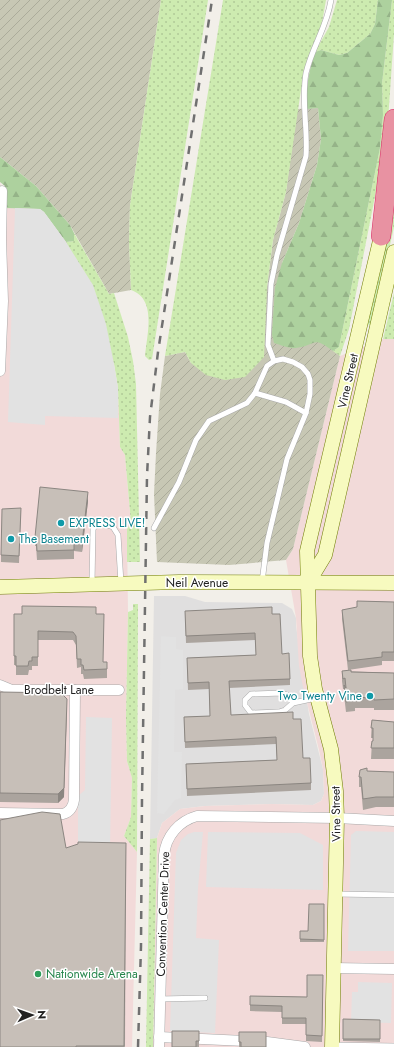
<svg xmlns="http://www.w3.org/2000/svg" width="394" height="1047" font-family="Jost,sans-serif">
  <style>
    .residential { fill: #e0dfdf }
    .commercial { fill: #f2dad9 }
    .construction { fill: url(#construction-furrows) }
    .grass { fill: url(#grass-dots) }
    .forest { fill: url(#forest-firs) }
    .parking { fill: #e2e2e2 }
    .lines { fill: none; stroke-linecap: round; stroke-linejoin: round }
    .lane-casing { stroke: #a9a9a9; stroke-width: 6 }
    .street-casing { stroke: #a9a9a9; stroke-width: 11 }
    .secondary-casing { stroke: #707d05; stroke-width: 15 }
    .highway-casing { stroke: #dc2a67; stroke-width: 20 }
    .lane { stroke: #fff; stroke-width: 5 }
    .street { stroke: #fff; stroke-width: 10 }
    .secondary { stroke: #f7fabf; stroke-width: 14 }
    .highway { stroke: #e892a2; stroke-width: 19 }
    .rail { stroke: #707070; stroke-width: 2.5; stroke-dasharray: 8 8; stroke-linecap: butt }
    .wall { fill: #aba49e }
    .shaded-wall { fill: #8b8681 }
    .building { fill: #c7bfb8; stroke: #8b8681 }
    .culture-dot { fill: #0f9aa8; stroke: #fff; stroke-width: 1.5 }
    .leisure-dot { fill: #2e9e5b; stroke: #fff; stroke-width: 1.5 }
    .labels { text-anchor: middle; stroke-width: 3; stroke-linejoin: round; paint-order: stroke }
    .street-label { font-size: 12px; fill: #222; stroke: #fff }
    .culture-label { font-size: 12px; fill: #0d838f; stroke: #fff; text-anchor: start }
    .leisure-label { font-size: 12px; fill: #27864d; stroke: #fff; text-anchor: start }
  </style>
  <defs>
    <pattern id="construction-furrows" width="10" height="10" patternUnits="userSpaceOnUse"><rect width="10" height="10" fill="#c7c7b4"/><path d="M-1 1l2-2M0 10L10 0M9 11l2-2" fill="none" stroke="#abab9a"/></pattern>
    <pattern id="grass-dots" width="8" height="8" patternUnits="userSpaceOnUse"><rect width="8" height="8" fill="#cdebb0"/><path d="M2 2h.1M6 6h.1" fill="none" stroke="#b0c997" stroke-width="1.8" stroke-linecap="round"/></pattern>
    <pattern id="forest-firs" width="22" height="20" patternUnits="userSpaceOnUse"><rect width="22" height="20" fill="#add19e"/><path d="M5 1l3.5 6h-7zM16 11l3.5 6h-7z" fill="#95b388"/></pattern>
  </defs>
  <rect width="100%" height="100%" fill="#f2efe9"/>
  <path class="residential" d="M 154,596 L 185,596 L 205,602 L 282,603 L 292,609 L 296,618 L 296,626 L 309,714 L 323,769 L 324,794 L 321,801 L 313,805 L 272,804 L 205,806 L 180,809 L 162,823 L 157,838 L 150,839 Z"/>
  <g class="commercial">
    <path d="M 0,182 L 5,208 L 40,209 L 66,242 L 93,285 L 118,388 L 120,447 L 125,455 L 131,524 L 127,529 L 128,612 L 126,718 L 127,761 L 132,778 L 131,817 L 124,836 L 137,852 L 132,1047 L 0,1047 Z"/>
    <path d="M 383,339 L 394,339 L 394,1047 L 153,1047 L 157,838 L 162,823 L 180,809 L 205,806 L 272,804 L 313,805 L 321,801 L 324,794 L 323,769 L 319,750 L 303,687 L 299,666 L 296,618 L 286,560 L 293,549 L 340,356 Z"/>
  </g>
  <g class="construction">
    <path d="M 0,0 L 161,0 L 130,205 L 129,242 L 131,290 L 109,294 L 70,225 L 36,186 L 0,157 Z"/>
    <path d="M 318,108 L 321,139 L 317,165 L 299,223 L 282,263 L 295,348 L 315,341 L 322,342 L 340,356 L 293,549 L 286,560 L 229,565 L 157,562 L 154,494 L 156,453 L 160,394 L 165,356 L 185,352 L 191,363 L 267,287 L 273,240 L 286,192 L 297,109 Z"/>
  </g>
  <g class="grass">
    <path d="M 161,0 L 208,0 L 152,359 L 149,360 L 145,356 C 147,334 157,299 131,290 L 129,242 L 130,205 Z"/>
    <path d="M 223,0 L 326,0 L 321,29 L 308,60 L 301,90 L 286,192 L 273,240 L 267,287 L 264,357 L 245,377 L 225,380 L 206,375 L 191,363 L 185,352 L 165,356 Z"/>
    <path d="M 337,0 L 378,0 L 375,24 L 370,34 L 347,53 L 339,55 L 321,50 L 315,52 L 329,27 Z"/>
    <path d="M 392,0 L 394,0 L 394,34 L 387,135 L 349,329 L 340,356 L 333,351 L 339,347 L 380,148 L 383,115 L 382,83 Z"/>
    <path d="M 394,204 L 394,227 L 372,326 L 367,324 Z"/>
    <path d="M 74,233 L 109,294 L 114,293 L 128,337 L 133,361 L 136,384 L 140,562 L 127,562 L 127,529 L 131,523 L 125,455 L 120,447 L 118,388 L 114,364 L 66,242 L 74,241 Z"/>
    <path d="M 394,293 L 394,339 L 383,339 Z"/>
    <path d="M 133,604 L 138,604 L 137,852 L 124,836 L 131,817 L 132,778 L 127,761 L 126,718 L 128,612 L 133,610 Z"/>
    <path d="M 157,838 L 153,1047 L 146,1047 L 150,839 Z"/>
  </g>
  <g class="forest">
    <path d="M 378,0 L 392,0 L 382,83 L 383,115 L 380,148 L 339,347 L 333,351 C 312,335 317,345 296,348 C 290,349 281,345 274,343 L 272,334 L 275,288 L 282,263 L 299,223 L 317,165 L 321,139 L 318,108 L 307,109 C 306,85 308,75 315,52 L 321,50 L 339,55 L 347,53 L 370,34 L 375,24 Z"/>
    <path d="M 0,157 L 36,186 L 70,225 L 74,233 L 74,241 L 66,242 L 44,212 L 40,209 L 5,208 L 5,186 L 0,182 Z"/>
  </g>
  <g class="parking">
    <path d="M 15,208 L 40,209 L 44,212 L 66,242 L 93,285 L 106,324 L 114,364 L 118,388 L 118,418 L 45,416 L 45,425 L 8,422 Z"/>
    <path d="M 161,636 L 176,637 L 176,649 L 183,650 L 183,689 L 175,690 L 174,752 L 182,752 L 181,798 L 175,800 L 164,814 L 157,813 Z"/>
    <path d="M 86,717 L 112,718 L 110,854 L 78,854 L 78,796 L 85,790 Z"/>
    <path d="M 356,831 L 394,832 L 394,951 L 348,951 L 351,835 Z"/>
    <path d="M 194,832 L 203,832 L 198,888 L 196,938 L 219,940 L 215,1033 L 170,1031 L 176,853 L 181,840 L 188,834 Z"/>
    <path d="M 208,832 L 300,833 L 323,845 L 323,890 L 206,887 Z"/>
    <path d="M 358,982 L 392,983 L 391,1023 L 351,1022 L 352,992 L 358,992 Z"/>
  </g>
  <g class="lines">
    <defs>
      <g id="lane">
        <path d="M 274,361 L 268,345 L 271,284 L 277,255 L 306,156 C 308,128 301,100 306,73 C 312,47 327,27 331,0"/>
        <path d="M 255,393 L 286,402 L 306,413"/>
        <path d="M 154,528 L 179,482 L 196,440 L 209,421 L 247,403 L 255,393 L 267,366 L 274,361 L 283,359 L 293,362 L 302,367 L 308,374 L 310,380 L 310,394 L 306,413 L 287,459 L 267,543 L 262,582"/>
        <path d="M 92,583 L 93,529 L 97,524 L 101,523 L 113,527 L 118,535 L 121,583"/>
        <path d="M 293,703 L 285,710 L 279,712 L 251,713 L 245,705 L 245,700 L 251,694 L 282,693 L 287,695 L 293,703 L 316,698"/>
        <path d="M 336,894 L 394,895"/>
        <path d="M 160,999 L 205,998"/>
        <path d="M 333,1045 L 394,1046"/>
      </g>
      <g id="street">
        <path d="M 0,371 L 3,301 L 1,239 L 2,191"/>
        <path d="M 0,685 L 12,690 L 119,690"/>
        <path d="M 0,813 L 63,814 C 70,812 73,807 74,800 L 75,690"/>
        <path d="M 333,968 L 394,969"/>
        <path d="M 159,1037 L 267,1042 L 305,1047"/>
        <path d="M 159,1047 L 164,855 C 166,836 179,821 197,816 L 337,818 L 394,821"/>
      </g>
      <g id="secondary">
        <path d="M 308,583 L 325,555 L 394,252"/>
        <path d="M 0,587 L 179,582 L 394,583"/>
        <path d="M 332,1047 L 337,818 L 336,791 L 331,749 L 315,689 L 310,656 L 307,551 L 383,228"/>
      </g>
      <path id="highway" d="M 381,236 L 394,119"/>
    </defs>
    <use href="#lane" class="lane-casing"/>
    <use href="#street" class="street-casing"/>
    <use href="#secondary" class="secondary-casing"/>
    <use href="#highway" class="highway-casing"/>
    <use href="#lane" class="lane"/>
    <use href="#street" class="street"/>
    <use href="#secondary" class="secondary"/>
    <use href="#highway" class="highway"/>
    <path class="rail" d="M 138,1047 L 141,946 L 142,798 L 147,476 L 150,417 L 158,352 L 212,0"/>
  </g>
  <g class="wall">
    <path d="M 88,501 L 82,552 L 74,551 L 74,559 L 37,560 L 36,546 L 35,546 L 35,537 Z"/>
    <path d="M 21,508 L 19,563 L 1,562 L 1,555 Z"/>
    <path d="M 357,601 L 394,602 L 394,661 L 382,661 L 382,665 L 348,670 L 342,619 L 342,610 L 357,608 Z"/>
    <path d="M 185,611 L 272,614 L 282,654 L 290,679 L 290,685 L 229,688 L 231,715 L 293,719 L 303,758 L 311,783 L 311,790 L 187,796 L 186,764 L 277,760 L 276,744 L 185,748 L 184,717 L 210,716 L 209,689 L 188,690 L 187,658 L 256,655 L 255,640 L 186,643 Z"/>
    <path d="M 14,614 L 96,614 L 103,662 L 107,662 L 107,678 L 84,679 L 83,674 L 81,674 L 81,667 L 77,668 L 76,645 L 73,640 L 38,640 L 38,666 L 32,666 L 32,670 L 29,670 L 28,675 L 16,675 L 16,665 L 14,665 Z"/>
    <path d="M 342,671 L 394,673 L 394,710 L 374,710 L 374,708 L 355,708 L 355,711 L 346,712 L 344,695 L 344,689 L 343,689 L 342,681 Z"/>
    <path d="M 0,692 L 64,797 L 58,803 L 0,802 Z"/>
    <path d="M 372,720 L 394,722 L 394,759 L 371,759 L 372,741 L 373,741 L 373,738 L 371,738 Z"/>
    <path d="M 367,771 L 394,772 L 394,807 L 376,807 L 363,810 L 361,787 L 359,787 L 359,777 Z"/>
    <path d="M 126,843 L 125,1047 L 0,1047 L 66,848 Z"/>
    <path d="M 324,904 L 324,942 L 300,942 L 300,931 L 308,931 Z"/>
    <path d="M 323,975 L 322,1042 L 306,1041 L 306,1024 L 282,1024 L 282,1012 L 250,1011 L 250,996 L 307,997 Z"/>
    <path d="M 343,1019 L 380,1020 L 380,1042 L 343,1041 Z"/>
    <path d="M 199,1031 L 199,1047 L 172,1047 Z"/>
    <path d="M 239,1032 L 266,1047 L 239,1047 Z"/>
  </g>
  <g class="shaded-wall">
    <path d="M 88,492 L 88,501 L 82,552 L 82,543 Z"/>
    <path d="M 67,708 L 64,797 L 58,803 L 58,794 Z"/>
  </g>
  <g class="building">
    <path d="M 40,487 L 88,492 L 82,543 L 74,542 L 74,550 L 37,551 L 36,537 L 35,537 Z"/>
    <path d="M 21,508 L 19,556 L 1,555 L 2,509 Z"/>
    <path d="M 357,601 L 394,602 L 394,652 L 382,652 L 382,657 L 348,661 L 342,610 L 357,607 Z"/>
    <path d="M 22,606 L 96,607 L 96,614 L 104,614 L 103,662 L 107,662 L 107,669 L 84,670 L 83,665 L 81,665 L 81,659 L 77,659 L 76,636 L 73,632 L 38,631 L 38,657 L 32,657 L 32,661 L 29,661 L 28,666 L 16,666 L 16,656 L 14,656 L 14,614 L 22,614 Z"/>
    <path d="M 272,607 L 272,614 L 280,614 L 282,654 L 289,653 L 290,679 L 229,681 L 231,715 L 293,712 L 293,719 L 301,719 L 303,758 L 310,758 L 311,783 L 187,789 L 186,764 L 277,760 L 276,737 L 185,742 L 184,717 L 210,716 L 209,682 L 188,683 L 187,658 L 256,655 L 255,633 L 186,636 L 185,611 Z"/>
    <path d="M 351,670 L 351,672 L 394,673 L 394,699 L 374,700 L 374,698 L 353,697 L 355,700 L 346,702 L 344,685 L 346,688 L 345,678 L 343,679 L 342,671 Z"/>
    <path d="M 0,692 L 61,693 L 67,699 L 64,788 L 58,794 L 0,793 Z"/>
    <path d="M 372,720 L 394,722 L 394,748 L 371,748 L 372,741 L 373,741 L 373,728 L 371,728 Z"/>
    <path d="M 367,768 L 367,771 L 394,772 L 394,797 L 376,797 L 363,799 L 361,777 L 359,777 L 360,770 Z"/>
    <path d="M 42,812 L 60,814 L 66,848 L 78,844 L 78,842 L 126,843 L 124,1046 L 76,1046 L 76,1047 L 0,1047 L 0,820 Z"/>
    <path d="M 309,904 L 324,904 L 324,940 L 300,939 L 300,931 L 308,931 Z"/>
    <path d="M 307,975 L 323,975 L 322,1036 L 306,1035 L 306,1018 L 282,1018 L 282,1006 L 250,1005 L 250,996 L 307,997 Z"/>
    <path d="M 343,1019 L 380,1020 L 380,1039 L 343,1039 Z"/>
    <path d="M 172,1031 L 199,1031 L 199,1041 L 196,1041 L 196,1047 L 172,1047 Z"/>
    <path d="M 239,1032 L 266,1032 L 266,1047 L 241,1047 L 241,1042 L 239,1042 Z"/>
  </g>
  <g class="culture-dot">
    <circle cx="61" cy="523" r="4"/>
    <circle cx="11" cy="539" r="4"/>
    <circle cx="370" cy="696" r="4"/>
  </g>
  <circle class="leisure-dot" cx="38" cy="974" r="4"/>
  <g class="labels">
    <g class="street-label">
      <text transform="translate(348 381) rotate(-77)" y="4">Vine Street</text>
      <text x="197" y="587">Neil Avenue</text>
      <text x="59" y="694">Brodbelt Lane</text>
      <text transform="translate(336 814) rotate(-91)" y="4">Vine Street</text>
      <text transform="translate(163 914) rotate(-88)" y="4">Convention Center Drive</text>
    </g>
    <g class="culture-label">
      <text x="69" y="527">EXPRESS LIVE!</text>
      <text x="19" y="543">The Basement</text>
      <text x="362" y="700" text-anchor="end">Two Twenty Vine</text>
    </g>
    <g class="leisure-label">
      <text x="46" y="978">Nationwide Arena</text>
    </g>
  </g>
  <g transform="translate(32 1015) rotate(88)" stroke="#ffffff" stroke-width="3" paint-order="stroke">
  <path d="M0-3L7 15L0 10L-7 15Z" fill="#222222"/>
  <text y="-6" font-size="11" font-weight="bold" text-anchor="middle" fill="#222222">N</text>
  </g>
</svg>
